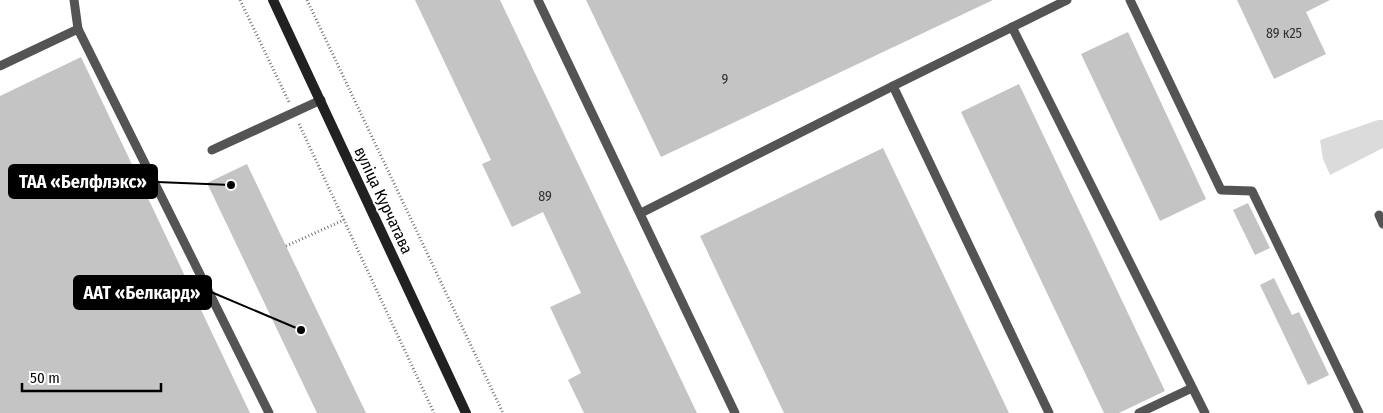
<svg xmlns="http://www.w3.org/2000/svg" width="1383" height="413" font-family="'Fira Sans Condensed',sans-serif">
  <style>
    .green { fill: #dbdbdb }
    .building { fill: #c4c4c4 }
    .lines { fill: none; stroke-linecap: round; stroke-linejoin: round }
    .path { stroke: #767676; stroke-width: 3; stroke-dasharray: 1 2.5; stroke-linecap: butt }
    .lane { stroke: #545454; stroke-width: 9 }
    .secondary { stroke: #212121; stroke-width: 10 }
    .labels { text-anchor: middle; stroke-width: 4; stroke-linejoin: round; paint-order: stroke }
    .number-label { font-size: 14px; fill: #313131 }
    .street-label { font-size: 16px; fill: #000; stroke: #fff }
    .leader { fill: none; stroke: #000; stroke-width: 2 }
    .callout-dot { fill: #000; stroke: #fff; stroke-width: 2 }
    .callout { fill: #000; stroke: #000; stroke-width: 2 }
    .callout-label { font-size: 18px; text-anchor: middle; font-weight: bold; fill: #fff }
  </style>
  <rect width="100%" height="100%" fill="#fff"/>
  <path class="green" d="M 1378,120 L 1383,120 L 1383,148 L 1330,175 L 1323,159 L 1320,140 Z"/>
  <g class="building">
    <path d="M 415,0 L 500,0 L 697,413 L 584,413 L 568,380 L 581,373 L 550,307 L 581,293 L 543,212 L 512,227 L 482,164 L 491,160 Z"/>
    <path d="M 586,0 L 993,0 L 661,157 Z"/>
    <path d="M 1237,0 L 1330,0 L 1306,12 L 1326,54 L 1274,79 Z"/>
    <path d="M 1128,32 L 1206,199 L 1160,221 L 1081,54 Z"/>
    <path d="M 81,57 L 155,213 L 250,413 L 0,413 L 0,96 Z"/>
    <path d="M 1019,84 L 1165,391 L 1119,413 L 1104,413 L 961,112 Z"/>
    <path d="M 883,148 L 934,255 L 1009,413 L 784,413 L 725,289 L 700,236 Z"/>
    <path d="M 247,164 L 286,246 L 366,413 L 317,413 L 207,183 Z"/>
    <path d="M 1248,203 L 1270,248 L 1255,255 L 1233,210 Z"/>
    <path d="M 1274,278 L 1292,315 L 1299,312 L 1329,375 L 1308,385 L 1260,285 Z"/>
  </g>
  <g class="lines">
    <g class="path">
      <path d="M 240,0 L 289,102"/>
      <path d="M 307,0 L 503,413"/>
      <path d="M 299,124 L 434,413"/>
      <path d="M 286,246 L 344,220"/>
    </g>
    <g class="lane">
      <path d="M 74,0 L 78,29"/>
      <path d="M 538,0 L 735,413"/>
      <path d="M 1130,0 L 1221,190 L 1252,191 L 1359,413"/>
      <path d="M 1012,27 L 1205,413"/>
      <path d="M 0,66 L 78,29 L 269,413"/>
      <path d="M 212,150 L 321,100"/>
      <path d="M 641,213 L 893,86"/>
      <path d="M 1379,215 L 1383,224"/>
      <path d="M 1049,413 L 893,86 L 1067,0"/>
      <path d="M 1139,413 L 1192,388"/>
    </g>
    <path class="secondary" d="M 273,0 L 466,413"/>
  </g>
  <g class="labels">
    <g class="number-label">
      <text x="1284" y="38">89 к25</text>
      <text x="725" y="84">9</text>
      <text x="545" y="201">89</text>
    </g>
    <g class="street-label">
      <text transform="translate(384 200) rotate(65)" y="6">вуліца Курчатава</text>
    </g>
  </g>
  <path class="leader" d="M231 185L157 182M301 330L211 292"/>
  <g class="callout-dot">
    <circle cx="231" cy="185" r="5"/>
    <circle cx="301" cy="330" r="5"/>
  </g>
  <g class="callout">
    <rect x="9" y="165" width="148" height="33" rx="5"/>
    <rect x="74" y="276" width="137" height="33" rx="5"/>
  </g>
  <g class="callout-label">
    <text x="83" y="188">ТАА «Белфлэкс»</text>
    <text x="142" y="299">ААТ «Белкард»</text>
  </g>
  <path d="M22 383v8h139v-8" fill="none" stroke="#000000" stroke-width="2.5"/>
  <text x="30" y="383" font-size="15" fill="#000000" stroke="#ffffff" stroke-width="4" paint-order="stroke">50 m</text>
</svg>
